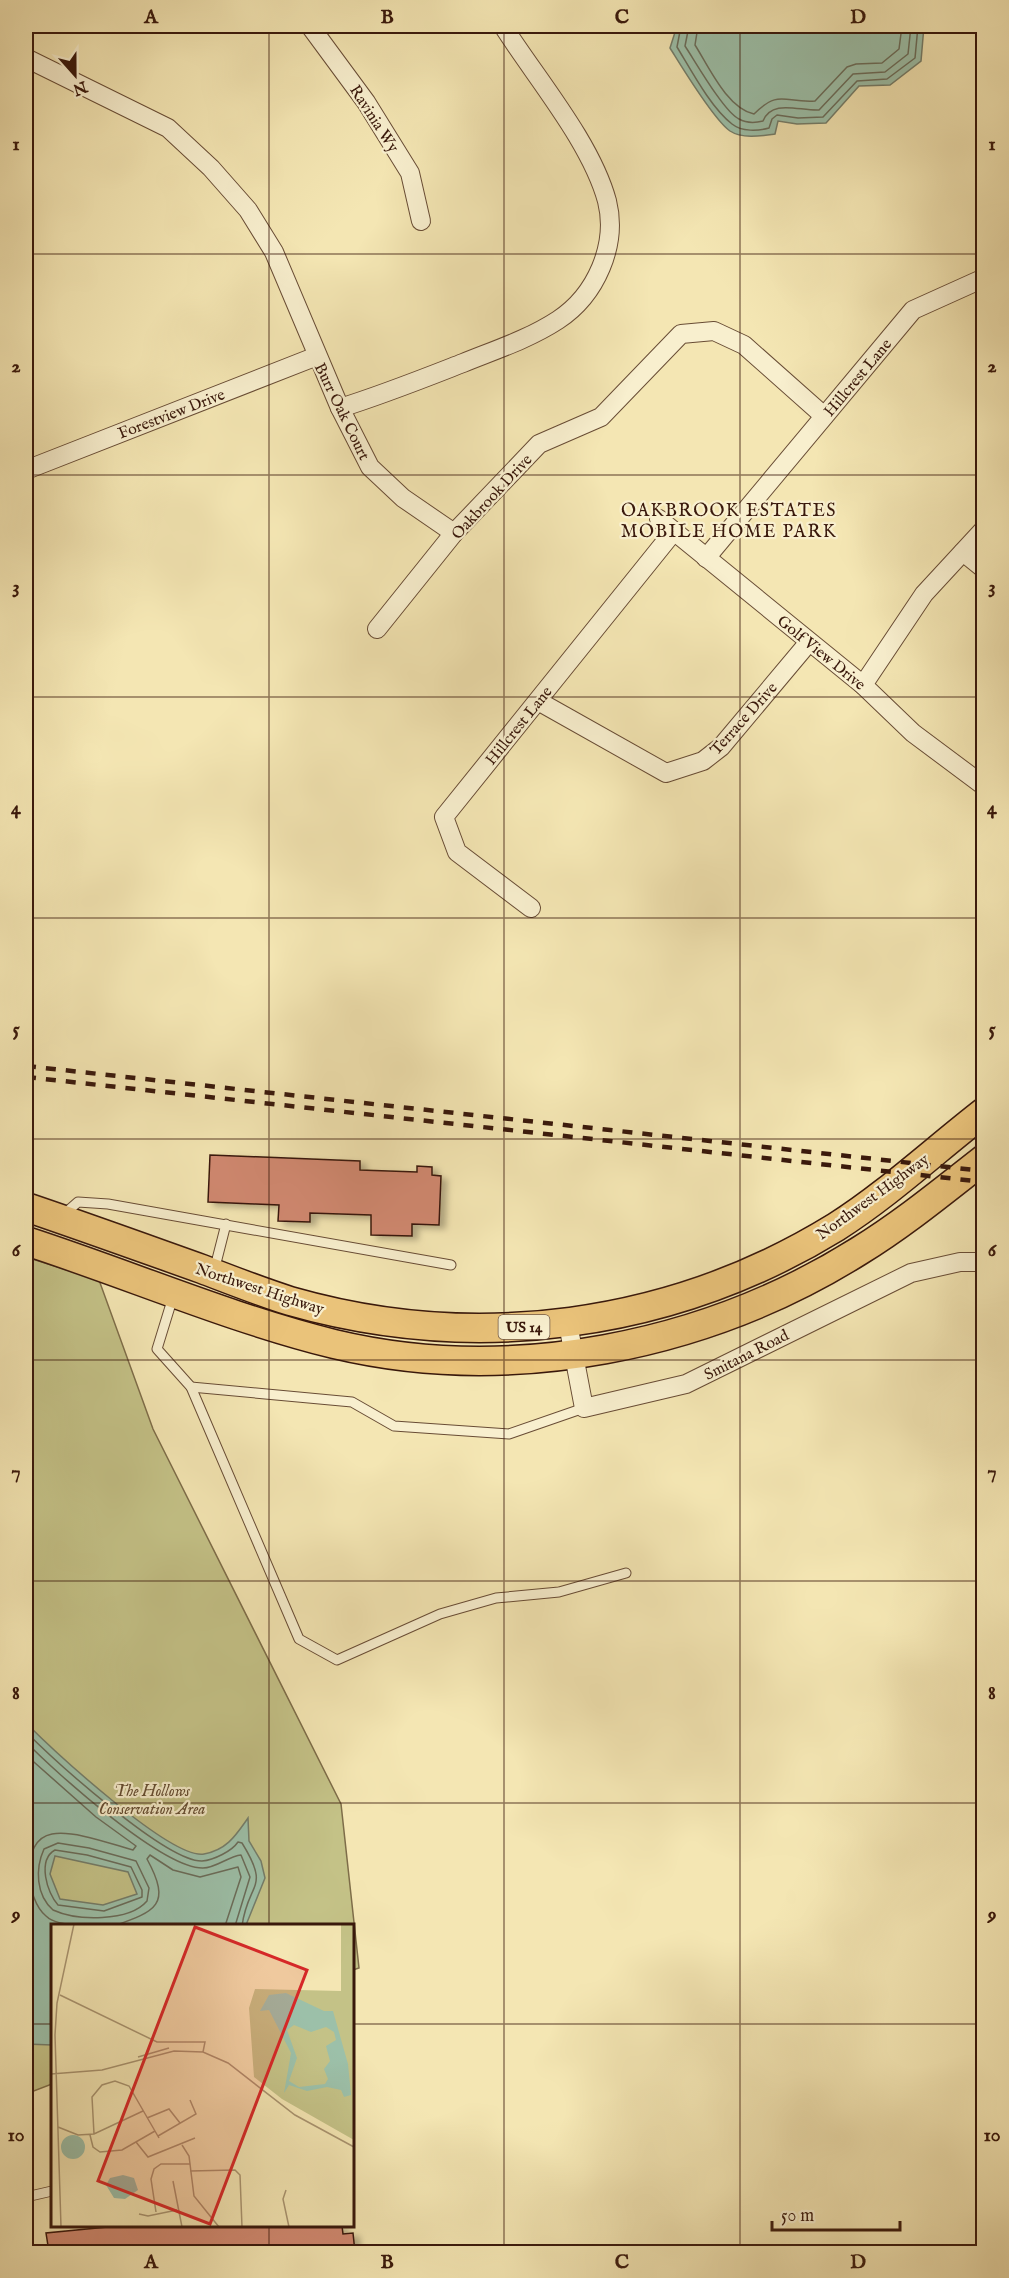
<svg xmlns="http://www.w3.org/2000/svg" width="1009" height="2278" font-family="'IM FELL English',serif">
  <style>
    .green { fill: #c4c287; stroke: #7e6d49; stroke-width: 1.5 }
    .water { fill: #9cc0a9; stroke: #747d6a; stroke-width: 1.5; fill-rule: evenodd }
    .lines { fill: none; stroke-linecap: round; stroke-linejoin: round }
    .shore { stroke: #6a6c5a; stroke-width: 1.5 }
    .building { fill: #d08870; stroke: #39180b; stroke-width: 1.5; filter: url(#shadow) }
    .lane-casing { stroke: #684c35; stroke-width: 11 }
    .street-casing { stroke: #684c35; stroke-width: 20 }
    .primary-casing { stroke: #39180b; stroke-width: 31 }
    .lane { stroke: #f8efce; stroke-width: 9 }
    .street { stroke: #f8efce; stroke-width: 18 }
    .primary { stroke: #eac37a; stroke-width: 28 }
    .rail { stroke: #39180b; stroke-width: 4.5; stroke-dasharray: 10 10; stroke-linecap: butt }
    .grid { fill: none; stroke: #39180b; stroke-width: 1.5; stroke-opacity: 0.55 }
    .labels { text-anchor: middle; stroke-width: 4.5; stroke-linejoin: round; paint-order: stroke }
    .shield { fill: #f8efce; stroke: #725846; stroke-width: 1.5 }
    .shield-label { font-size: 15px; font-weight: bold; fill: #39180b }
    .street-label { font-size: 16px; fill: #39180b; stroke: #f8efce }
    .park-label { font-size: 16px; font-style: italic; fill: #634b30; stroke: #f8efce }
    .neighbourhood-label { font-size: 18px; letter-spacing: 1.5px; fill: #39180b; stroke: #f8efce }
    .inset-road { fill: none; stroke: #a99470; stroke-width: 1.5 }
    .view { fill: #d62828; fill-opacity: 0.15; stroke: #d62828; stroke-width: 3 }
    .inset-edge { fill: none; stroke: #39180b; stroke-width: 3 }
    .neatline { fill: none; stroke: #39180b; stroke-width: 2 }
    .grid-label { font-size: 20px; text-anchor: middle; font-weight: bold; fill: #39180b }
  </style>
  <defs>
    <filter id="shadow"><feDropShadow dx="6" dy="3.5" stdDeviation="3" flood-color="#0004"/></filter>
  </defs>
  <rect width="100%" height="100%" fill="#f4e6b3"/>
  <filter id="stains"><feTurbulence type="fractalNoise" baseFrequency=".00333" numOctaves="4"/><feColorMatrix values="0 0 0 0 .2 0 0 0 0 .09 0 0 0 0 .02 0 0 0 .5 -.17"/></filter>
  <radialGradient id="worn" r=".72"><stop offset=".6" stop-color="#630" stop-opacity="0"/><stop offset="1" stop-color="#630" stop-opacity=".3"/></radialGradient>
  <path class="green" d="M 26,1257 L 99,1280 L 153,1429 L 341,1804 L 359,1968 L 353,1970 L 352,1926 L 52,1926 L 52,2084 L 26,2094 Z"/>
  <g class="water">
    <path d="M 677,26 L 924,26 L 921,61 L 890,85 L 859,86 L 826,123 L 797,124 L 778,121 L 775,134 C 761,136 742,139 730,131 C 713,119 682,67 670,48 Z"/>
    <path d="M 26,1723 C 52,1749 171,1860 204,1854 C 227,1850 236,1835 248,1818 L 249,1841 L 261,1861 L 265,1878 L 246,1925 L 52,1926 L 52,2045 L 26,2044 ZM 55,1856 L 128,1872 L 137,1894 L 103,1905 L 60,1899 L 50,1874 Z"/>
  </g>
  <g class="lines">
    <g class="shore">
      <path d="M 681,26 L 677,47 C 691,70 711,108 732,124 C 742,132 758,131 769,128 L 772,119 L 777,115 L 798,118 L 823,117 L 857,81 L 887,79 L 915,58 L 918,26"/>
      <path d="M 689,26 L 685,46 C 695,61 724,112 739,119 C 746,123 755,123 763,121 C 772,99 799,111 819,110 L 853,74 L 885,72 L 908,54 L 911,26"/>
      <path d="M 698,26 L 695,45 C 709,67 727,108 754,114 C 779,89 784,103 815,101 L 847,67 L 856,64 L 882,63 L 899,49 L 902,26"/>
      <path d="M 26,1732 C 54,1760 166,1862 202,1861 C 214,1860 232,1851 238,1842 L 242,1843 C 271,1890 248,1881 242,1926"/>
      <path d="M 26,1742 C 55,1772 163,1869 203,1868 C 216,1868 229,1856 241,1855 L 250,1877 L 235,1926"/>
      <path d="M 26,1755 L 96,1817 L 136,1846 L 133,1850 C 111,1844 74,1830 52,1834 C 19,1840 26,1900 46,1916 C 55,1925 73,1924 85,1926"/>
      <path d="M 58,1843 L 89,1848 L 136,1861 L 149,1888 L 147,1901 C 129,1922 77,1921 53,1910 C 36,1895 35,1869 44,1849 Z"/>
      <path d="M 55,1850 L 87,1855 L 131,1867 L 142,1890 L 142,1897 L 104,1911 L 58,1905 C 47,1893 37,1860 55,1850 Z"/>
      <path d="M 114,1926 C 156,1911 172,1905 147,1859 L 150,1855 L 173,1870 L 200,1877 L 238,1867 L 241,1877 L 225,1926"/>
    </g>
  </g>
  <g class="building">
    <path d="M 210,1155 L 360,1161 L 360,1170 L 417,1172 L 417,1166 L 432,1167 L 432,1175 L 441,1176 L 439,1225 L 412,1224 L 412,1236 L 371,1235 L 371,1215 L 310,1213 L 310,1222 L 278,1221 L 279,1205 L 208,1202 Z"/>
    <path d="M 118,2226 L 342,2226 L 343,2234 L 353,2233 L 355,2252 L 49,2252 L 46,2233 Z"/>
  </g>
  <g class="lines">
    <defs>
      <g id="lane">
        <path d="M 62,1216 L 78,1202 L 108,1204 L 451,1265"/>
        <path d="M 214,1271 L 226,1224"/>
        <path d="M 173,1297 L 157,1349 L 191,1387 L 299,1639 L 337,1660 L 440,1614 L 496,1598 L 559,1592 L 626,1573"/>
        <path d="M 191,1387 L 352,1402 L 394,1426 L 509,1434 L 584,1408"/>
        <path d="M 26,2197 L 52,2191"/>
      </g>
      <g id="street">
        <path d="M 310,26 L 366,102 L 410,173 L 421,221"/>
        <path d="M 26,58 L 168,128 L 211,168 L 248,210 L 274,252 L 340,408 L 370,467 L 403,498 L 454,533"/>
        <path d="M 340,408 C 382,395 422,379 463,363 C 495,350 529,339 558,320 C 596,295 618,245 607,201 C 591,142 536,78 503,26"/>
        <path d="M 26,470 L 317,356"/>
        <path d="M 659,519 L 863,685 L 913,733 L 984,786"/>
        <path d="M 963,552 L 984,569"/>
        <path d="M 706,558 L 913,310 L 984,278"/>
        <path d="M 377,629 L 454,533 L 539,444 L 601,417 L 681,334 L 714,331 L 744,345 L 824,416"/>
        <path d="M 863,685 L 924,594 L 984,529"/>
        <path d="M 538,701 L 666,773 L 703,761 L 721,747 L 809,642"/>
        <path d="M 531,908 L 457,852 L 444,817 L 674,531"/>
        <path d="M 568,1324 L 584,1408 L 686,1384 L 911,1273 L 960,1262 L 984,1262"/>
      </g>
      <g id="primary">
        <path d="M 26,1207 C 85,1227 143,1248 202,1269 C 231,1280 261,1292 290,1301 C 475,1354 672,1328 836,1227 C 888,1194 935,1150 984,1112"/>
        <path d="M 26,1241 C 128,1274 229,1318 334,1344 C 510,1386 706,1347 859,1251 C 903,1224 943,1191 984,1159"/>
      </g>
    </defs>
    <use href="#lane" class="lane-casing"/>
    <use href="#street" class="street-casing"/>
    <use href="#primary" class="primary-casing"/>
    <use href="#lane" class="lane"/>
    <use href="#street" class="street"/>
    <use href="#primary" class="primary"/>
    <g class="rail">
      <path d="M 26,1066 L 984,1171"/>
      <path d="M 26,1077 L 984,1182"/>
    </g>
  </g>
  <path class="grid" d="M 269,26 L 269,1926M 504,26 L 504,2252M 740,26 L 740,2252M 26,254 L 984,254M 26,475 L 984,475M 26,697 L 984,697M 26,918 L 984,918M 26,1139 L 984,1139M 26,1360 L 984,1360M 26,1581 L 984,1581M 26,1803 L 984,1803M 26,2024 L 52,2024M 352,2024 L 984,2024M 269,2226 L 269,2252"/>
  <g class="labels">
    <rect class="shield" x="498.5" y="1315" width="51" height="24" rx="4.5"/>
    <g class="shield-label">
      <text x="524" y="1332">US 14</text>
    </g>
    <g class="street-label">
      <text transform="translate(375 118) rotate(57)" y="6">Ravinia Wy</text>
      <text transform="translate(857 377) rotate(-50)" y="6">Hillcrest Lane</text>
      <text transform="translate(343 411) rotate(64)" y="6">Burr Oak Court</text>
      <text transform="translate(171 413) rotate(-21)" y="6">Forestview Drive</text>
      <text transform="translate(491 496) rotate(-47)" y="6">Oakbrook Drive</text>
      <text transform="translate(822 652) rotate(39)" y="6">Golf View Drive</text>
      <text transform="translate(743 718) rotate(-48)" y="6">Terrace Drive</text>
      <text transform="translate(518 725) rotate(-51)" y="6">Hillcrest Lane</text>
      <text transform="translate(872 1196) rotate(-36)" y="6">Northwest Highway</text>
      <text transform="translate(260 1288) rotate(18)" y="6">Northwest Highway</text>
      <text transform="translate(746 1354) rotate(-27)" y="6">Smitana Road</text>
    </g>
    <g class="park-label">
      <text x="152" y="1796">The Hollows<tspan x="152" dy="18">Conservation Area</tspan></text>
    </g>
    <g class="neighbourhood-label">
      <text x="729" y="516">OAKBROOK ESTATES<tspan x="729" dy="21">MOBILE HOME PARK</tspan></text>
    </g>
  </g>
  <g transform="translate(51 1924)">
    <rect width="303" height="303" fill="#f4e6b3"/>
    <path d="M 290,0 L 303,0 L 303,216 L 231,175 L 203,153 L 198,84 L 204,65 L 290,67 Z" fill="#c4c287"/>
    <path d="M 235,69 L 273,87 L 282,87 L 297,140 L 300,171 L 293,173 L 290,166 L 276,163 L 256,167 L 238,161 L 233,169 L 240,129 L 218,86 L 209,87 L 218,71 ZM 243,101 L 260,108 L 275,103 L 283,108 L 285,116 L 275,122 L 279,137 L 273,145 L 277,155 L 274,160 L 248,163 L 238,157 L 246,134 L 236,106 ZM10 223a12 12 0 1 1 24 0a12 12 0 1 1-24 0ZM 72,251 L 83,254 L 87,266 L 74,275 L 63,274 L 55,261 L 59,254 Z" fill="#9cc0a9" fill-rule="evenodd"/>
    <path class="inset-road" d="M 9,71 L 106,118 L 154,118 L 152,128M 87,133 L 118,124M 0,150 L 51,146 L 123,127 L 152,128 L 177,139 L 244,191 L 303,223M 96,194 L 118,185 L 129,199M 7,203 L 27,211 L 43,210 L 92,187M 43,210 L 41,173 L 51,161 L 64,157 L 78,162 L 108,214M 39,211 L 42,223 L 49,228 L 71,226 L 104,207M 107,212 L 145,190 L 139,176M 85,218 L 97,233 L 144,214M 131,221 L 138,232 L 143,272 L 168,303M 139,247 L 184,246 L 189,251 L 191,303M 122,257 L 131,303M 235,266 L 232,275 L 238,303M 105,288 L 100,255 L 103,245 L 110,240 L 139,240M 88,290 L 97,292 L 126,286M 10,303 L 4,111 L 6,79 L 23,0"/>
    <path class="view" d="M 144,3 L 256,46 L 159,300 L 47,257 Z"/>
    <rect width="303" height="303" class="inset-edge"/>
  </g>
  <rect width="1009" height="2278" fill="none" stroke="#f4e6b3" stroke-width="66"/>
  <g transform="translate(75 75) rotate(159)" stroke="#f8efce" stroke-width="4.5" paint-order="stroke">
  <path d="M0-4.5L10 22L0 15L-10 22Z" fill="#39180b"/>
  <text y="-9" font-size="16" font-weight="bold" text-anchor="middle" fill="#39180b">N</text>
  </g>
  <path d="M772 2221v9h128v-9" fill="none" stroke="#39180b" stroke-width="3"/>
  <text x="781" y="2221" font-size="18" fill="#39180b" stroke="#f8efce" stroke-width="4.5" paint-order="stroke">50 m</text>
  <rect x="33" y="33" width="943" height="2212" class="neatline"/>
  <g class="grid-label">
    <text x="151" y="23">A</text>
    <text x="387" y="23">B</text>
    <text x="622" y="23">C</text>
    <text x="858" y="23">D</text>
    <text x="16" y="150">1</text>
    <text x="992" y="150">1</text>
    <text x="16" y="372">2</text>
    <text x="992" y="372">2</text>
    <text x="16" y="593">3</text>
    <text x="992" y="593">3</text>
    <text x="16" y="814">4</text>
    <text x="992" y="814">4</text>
    <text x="16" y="1035">5</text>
    <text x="992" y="1035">5</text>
    <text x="16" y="1256">6</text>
    <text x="992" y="1256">6</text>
    <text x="16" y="1478">7</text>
    <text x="992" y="1478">7</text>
    <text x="16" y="1699">8</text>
    <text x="992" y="1699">8</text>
    <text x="16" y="1920">9</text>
    <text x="992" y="1920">9</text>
    <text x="16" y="2141">10</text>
    <text x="992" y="2141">10</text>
    <text x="151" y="2268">A</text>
    <text x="387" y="2268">B</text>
    <text x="622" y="2268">C</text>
    <text x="858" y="2268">D</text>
  </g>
  <rect width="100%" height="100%" filter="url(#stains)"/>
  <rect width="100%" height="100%" fill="url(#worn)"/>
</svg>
